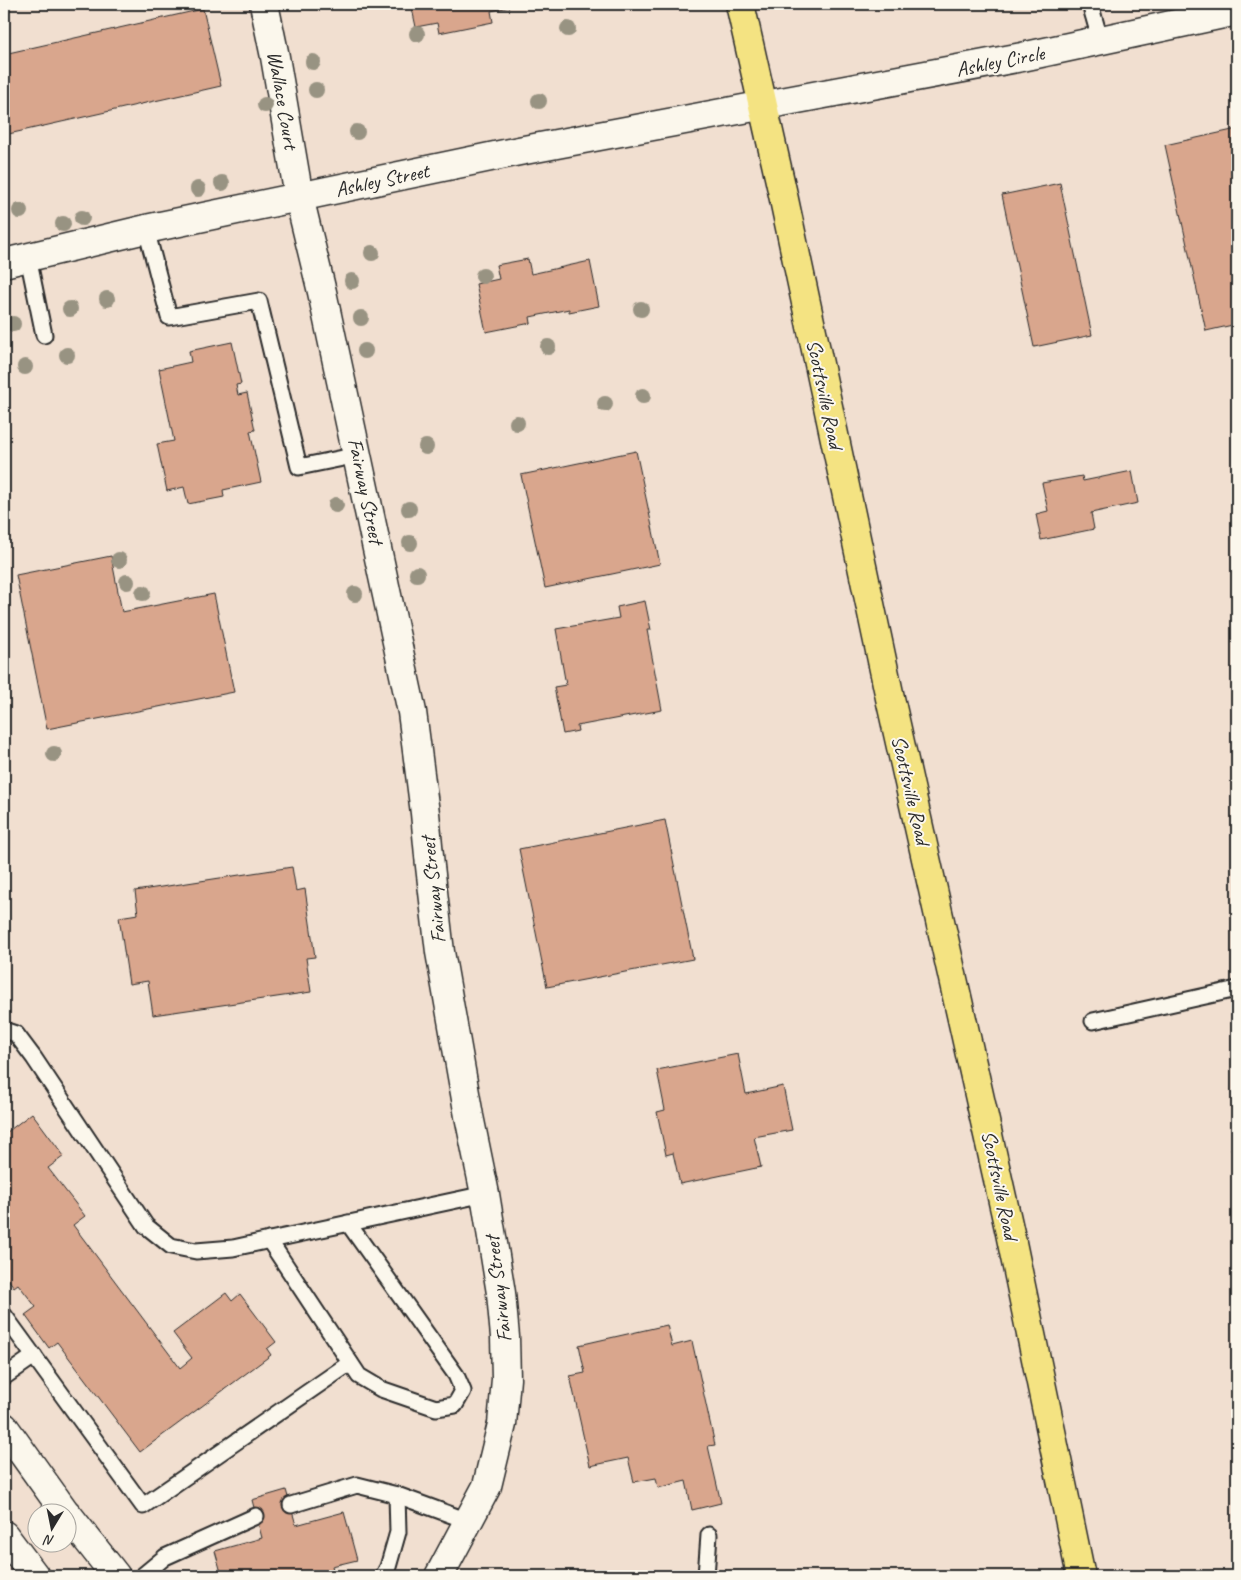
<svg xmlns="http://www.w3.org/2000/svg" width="1241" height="1580" font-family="Caveat,sans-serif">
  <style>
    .building { fill: #d9a68d; stroke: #2b2b2b }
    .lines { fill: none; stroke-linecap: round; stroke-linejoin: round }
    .lane-casing { stroke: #2b2b2b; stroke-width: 19 }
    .street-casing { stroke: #2b2b2b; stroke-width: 31 }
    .primary-casing { stroke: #2b2b2b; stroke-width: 31 }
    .lane { stroke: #fbf7ec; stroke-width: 15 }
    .street { stroke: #fbf7ec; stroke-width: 28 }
    .primary { stroke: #f4e382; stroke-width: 28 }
    .tree { fill: #989382 }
    .labels { text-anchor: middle; stroke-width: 4; stroke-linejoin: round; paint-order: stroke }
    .street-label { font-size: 21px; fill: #2b2b2b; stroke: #fbf7ec }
  </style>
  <rect width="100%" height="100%" fill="#f1dfd0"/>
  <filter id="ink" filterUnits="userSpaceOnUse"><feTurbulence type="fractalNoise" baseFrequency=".02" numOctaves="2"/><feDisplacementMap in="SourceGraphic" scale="10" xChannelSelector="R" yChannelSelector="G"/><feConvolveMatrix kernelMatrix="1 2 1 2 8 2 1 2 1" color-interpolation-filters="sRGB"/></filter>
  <g filter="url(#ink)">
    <g class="building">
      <path d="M 411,4 L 513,4 L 513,6 L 491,11 L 493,22 L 439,33 L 437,23 L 416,27 Z"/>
      <path d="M 203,9 L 221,86 L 4,135 L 4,54 Z"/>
      <path d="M 1237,129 L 1237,324 L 1206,331 L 1165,145 Z"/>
      <path d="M 1060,183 L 1092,335 L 1034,347 L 1002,195 Z"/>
      <path d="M 528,259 L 531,274 L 590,261 L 599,306 L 569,312 L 569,309 L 530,317 L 531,323 L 486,332 L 476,284 L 499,279 L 496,265 Z"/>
      <path d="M 232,342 L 241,384 L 236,385 L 238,395 L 247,393 L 255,430 L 250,431 L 261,482 L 223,490 L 224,497 L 188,504 L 184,487 L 167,491 L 157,444 L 174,441 L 159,369 L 191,362 L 189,351 Z"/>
      <path d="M 636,451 L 660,564 L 545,588 L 521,475 Z"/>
      <path d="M 1132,471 L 1138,503 L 1091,513 L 1094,529 L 1041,540 L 1036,514 L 1048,511 L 1042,483 L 1082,476 L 1083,481 Z"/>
      <path d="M 111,556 L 122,612 L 214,594 L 234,692 L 47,729 L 16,575 Z"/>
      <path d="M 645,601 L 651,630 L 647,630 L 662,710 L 577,726 L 578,731 L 563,734 L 554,687 L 566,685 L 556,629 L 619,618 L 617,607 Z"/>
      <path d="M 665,820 L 693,959 L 547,987 L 519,849 Z"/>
      <path d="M 292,867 L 296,891 L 305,889 L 315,957 L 306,958 L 311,992 L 153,1015 L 148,981 L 129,984 L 119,917 L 138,914 L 135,891 Z"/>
      <path d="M 738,1054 L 746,1094 L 783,1086 L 792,1130 L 754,1137 L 761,1167 L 680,1184 L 673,1153 L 666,1155 L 657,1112 L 665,1110 L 657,1070 Z"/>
      <path d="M 32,1113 L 64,1156 L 48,1168 L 85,1216 L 73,1225 L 180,1368 L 192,1358 L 173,1333 L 226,1293 L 232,1301 L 240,1294 L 276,1342 L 267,1349 L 271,1355 L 140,1452 L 57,1342 L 49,1348 L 25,1315 L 36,1307 L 18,1284 L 14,1287 L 4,1274 L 4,1130 L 6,1133 Z"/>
      <path d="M 1237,1147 L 1237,1180 L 1231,1148 Z"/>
      <path d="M 667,1325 L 672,1346 L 692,1341 L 715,1445 L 708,1446 L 721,1503 L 692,1510 L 686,1481 L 658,1488 L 656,1478 L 634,1482 L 628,1458 L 590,1466 L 570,1376 L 585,1373 L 579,1345 Z"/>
      <path d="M 286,1490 L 296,1525 L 344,1512 L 357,1560 L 332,1566 L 335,1576 L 222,1576 L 215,1551 L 262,1538 L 252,1500 Z"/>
    </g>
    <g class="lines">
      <defs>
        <g id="lane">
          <path d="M 1090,4 L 1100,39"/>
          <path d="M 146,229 L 169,317 L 259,301 L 299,467 L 358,455"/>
          <path d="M 28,257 L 44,335"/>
          <path d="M 1093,1021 L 1237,989"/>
          <path d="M 4,1030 L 16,1034 L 34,1058 L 146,1226 L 171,1246 L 196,1251 L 233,1248 L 485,1194"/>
          <path d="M 269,1240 L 359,1376 L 381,1389 L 436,1408 L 455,1405 L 463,1391 L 456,1375 L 348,1223"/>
          <path d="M 4,1315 L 143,1506 L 350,1363"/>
          <path d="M 4,1377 L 34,1356"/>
          <path d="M 291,1505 L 357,1485 L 397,1495 L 468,1521"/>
          <path d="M 142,1576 L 165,1557 L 256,1516"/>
          <path d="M 383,1576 L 388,1567 L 398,1532 L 397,1495"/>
          <path d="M 706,1576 L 709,1535"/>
        </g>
        <g id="street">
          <path d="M 264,4 L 275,57 L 299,197 L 322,292 L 412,712 L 425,813 L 430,866 L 440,952 L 469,1116 L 485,1194 L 501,1293 L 505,1337 L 506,1379 L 502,1424 L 487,1486 L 439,1576"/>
          <path d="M 4,263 L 146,229 L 519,151 L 1022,57 L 1237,11"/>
          <path d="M 4,1427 L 65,1512"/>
          <path d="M 68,1515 L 116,1576"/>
          <path d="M 4,1535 L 35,1576"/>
        </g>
        <path id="primary" d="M 740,4 L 782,190 L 890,698 L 1010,1233 L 1081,1576"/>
      </defs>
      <use href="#lane" class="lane-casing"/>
      <use href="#street" class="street-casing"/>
      <use href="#primary" class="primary-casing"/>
      <use href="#lane" class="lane"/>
      <use href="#street" class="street"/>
      <use href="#primary" class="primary"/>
    </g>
    <g class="tree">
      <circle cx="568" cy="29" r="8"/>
      <circle cx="417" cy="34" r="8"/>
      <circle cx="313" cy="62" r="8"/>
      <circle cx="316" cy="90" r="8"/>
      <circle cx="539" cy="101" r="8"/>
      <circle cx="265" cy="105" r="8"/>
      <circle cx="357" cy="132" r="8"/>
      <circle cx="222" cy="183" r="8"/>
      <circle cx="198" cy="189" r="8"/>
      <circle cx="20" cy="211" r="8"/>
      <circle cx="82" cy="218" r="8"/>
      <circle cx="63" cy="224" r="8"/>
      <circle cx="372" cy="253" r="8"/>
      <circle cx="483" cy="276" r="8"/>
      <circle cx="352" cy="281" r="8"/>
      <circle cx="107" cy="299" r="8"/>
      <circle cx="70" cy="309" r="8"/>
      <circle cx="641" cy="309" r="8"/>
      <circle cx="361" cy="318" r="8"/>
      <circle cx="13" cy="324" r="8"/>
      <circle cx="548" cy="347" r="8"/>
      <circle cx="365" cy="351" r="8"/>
      <circle cx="67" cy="355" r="8"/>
      <circle cx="25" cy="367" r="8"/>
      <circle cx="643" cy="396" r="8"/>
      <circle cx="605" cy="404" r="8"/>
      <circle cx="517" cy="423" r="8"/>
      <circle cx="426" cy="447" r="8"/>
      <circle cx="336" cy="505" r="8"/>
      <circle cx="409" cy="509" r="8"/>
      <circle cx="410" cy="543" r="8"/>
      <circle cx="119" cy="560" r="8"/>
      <circle cx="417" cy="574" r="8"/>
      <circle cx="127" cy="582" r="8"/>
      <circle cx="143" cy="593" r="8"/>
      <circle cx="355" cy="594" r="8"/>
      <circle cx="54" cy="754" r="8"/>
    </g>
  </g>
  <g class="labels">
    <g class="street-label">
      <text transform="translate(1000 61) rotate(-11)" y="7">Ashley Circle</text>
      <text transform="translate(283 100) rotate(80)" y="7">Wallace Court</text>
      <text transform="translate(382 180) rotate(-12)" y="7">Ashley Street</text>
      <text transform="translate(825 394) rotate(78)" y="7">Scottsville Road</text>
      <text transform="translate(366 491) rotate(78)" y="7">Fairway Street</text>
      <text transform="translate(911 790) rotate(77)" y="7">Scottsville Road</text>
      <text transform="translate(433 890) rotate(-96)" y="7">Fairway Street</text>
      <text transform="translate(1000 1185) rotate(78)" y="7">Scottsville Road</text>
      <text transform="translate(498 1289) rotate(-97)" y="7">Fairway Street</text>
    </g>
  </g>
  <rect width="1241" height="1580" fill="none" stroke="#fbf7ec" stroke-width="20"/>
  <rect x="10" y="10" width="1221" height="1560" fill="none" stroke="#2b2b2b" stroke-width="2" filter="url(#ink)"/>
  <g transform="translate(52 1528) rotate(190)"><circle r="24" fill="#fbf7ec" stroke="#a8a59f"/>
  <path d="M0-4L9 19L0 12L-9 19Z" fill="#2b2b2b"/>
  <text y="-8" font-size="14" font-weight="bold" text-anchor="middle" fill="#2b2b2b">N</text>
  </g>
</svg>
